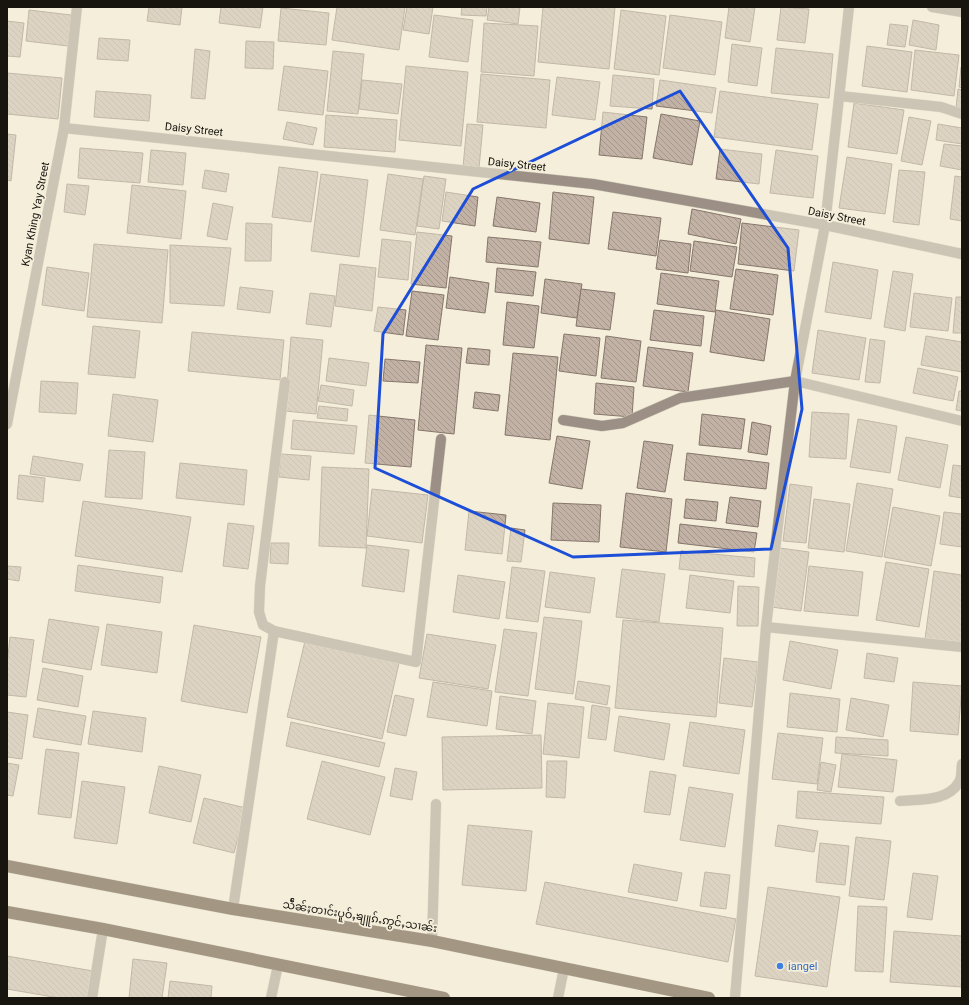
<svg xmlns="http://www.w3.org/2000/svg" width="969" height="1005" font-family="Roboto,'Noto Sans Myanmar',sans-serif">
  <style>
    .building { fill: url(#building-back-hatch); stroke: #86766b }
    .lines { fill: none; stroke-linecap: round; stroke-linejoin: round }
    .lane-casing { stroke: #d1cbba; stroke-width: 11 }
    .street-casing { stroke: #d1cbba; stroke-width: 11 }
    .highway-casing { stroke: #d1cbba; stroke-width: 13 }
    .lane { stroke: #9c9086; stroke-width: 10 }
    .street { stroke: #9c9086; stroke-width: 10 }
    .highway { stroke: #402b17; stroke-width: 12 }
    .marked { fill: none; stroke: #1d4ed8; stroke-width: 3; stroke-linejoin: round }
    .shop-dot { fill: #3f7fe0; stroke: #f4eedb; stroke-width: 1.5 }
    .labels { text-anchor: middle; stroke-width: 3.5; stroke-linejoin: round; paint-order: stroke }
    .street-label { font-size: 11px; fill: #18150f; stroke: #f4eedb }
    .shop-label { font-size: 11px; fill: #366cbe; stroke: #f4eedb; text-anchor: start }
  </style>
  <defs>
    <pattern id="building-back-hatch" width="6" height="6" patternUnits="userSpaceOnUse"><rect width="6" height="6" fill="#c2b1a5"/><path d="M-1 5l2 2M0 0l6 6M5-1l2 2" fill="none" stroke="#a6978d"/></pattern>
  </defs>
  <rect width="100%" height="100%" fill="#f4eedb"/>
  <g class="building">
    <path d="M 149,7 L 182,7 L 180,25 L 147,21 Z"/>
    <path d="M 221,7 L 263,7 L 260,28 L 219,23 Z"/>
    <path d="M 337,7 L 405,7 L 399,50 L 332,40 Z"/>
    <path d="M 407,7 L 433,7 L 429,34 L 403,30 Z"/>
    <path d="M 462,7 L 487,7 L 486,16 L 461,15 Z"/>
    <path d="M 489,7 L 520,7 L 518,24 L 487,20 Z"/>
    <path d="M 543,7 L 615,7 L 609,69 L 538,62 Z"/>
    <path d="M 729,7 L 755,7 L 750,42 L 725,38 Z"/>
    <path d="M 781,7 L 809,9 L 805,43 L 777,40 Z"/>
    <path d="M 281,8 L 329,13 L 326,45 L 278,41 Z"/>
    <path d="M 29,10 L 71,15 L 68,46 L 26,41 Z"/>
    <path d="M 621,10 L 666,16 L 659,75 L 614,69 Z"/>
    <path d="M 434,15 L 473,20 L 468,62 L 429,57 Z"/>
    <path d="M 670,15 L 722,22 L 715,75 L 663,68 Z"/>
    <path d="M 913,20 L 939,25 L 936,50 L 909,45 Z"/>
    <path d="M 7,21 L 24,23 L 20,57 L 7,56 Z"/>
    <path d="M 484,23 L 538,26 L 534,76 L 481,72 Z"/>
    <path d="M 890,24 L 908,26 L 905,47 L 887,45 Z"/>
    <path d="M 99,38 L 130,40 L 128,61 L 97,59 Z"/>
    <path d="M 246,41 L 274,42 L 273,69 L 245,68 Z"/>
    <path d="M 732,44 L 762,48 L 757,86 L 728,82 Z"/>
    <path d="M 867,46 L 912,52 L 907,92 L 862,86 Z"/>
    <path d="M 776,48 L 833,54 L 829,98 L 771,93 Z"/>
    <path d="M 195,49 L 210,51 L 205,99 L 191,98 Z"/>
    <path d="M 915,50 L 959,55 L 954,96 L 911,90 Z"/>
    <path d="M 333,51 L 364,54 L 358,114 L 327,111 Z"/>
    <path d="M 284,66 L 328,71 L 323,115 L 278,110 Z"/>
    <path d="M 406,66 L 468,72 L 461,146 L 399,140 Z"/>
    <path d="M 961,67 L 962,67 L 962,88 L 959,87 Z"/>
    <path d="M 7,73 L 62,78 L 58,119 L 7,114 Z"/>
    <path d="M 481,74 L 550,80 L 546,128 L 477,122 Z"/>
    <path d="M 613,75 L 654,79 L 652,109 L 610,106 Z"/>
    <path d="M 557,77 L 600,82 L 595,120 L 552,115 Z"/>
    <path d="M 362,80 L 402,84 L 398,114 L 359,109 Z"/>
    <path d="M 660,80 L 716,88 L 712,113 L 656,106 Z"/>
    <path d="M 958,89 L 962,90 L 962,108 L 956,108 Z"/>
    <path d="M 96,91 L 151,95 L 149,121 L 94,117 Z"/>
    <path d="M 720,91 L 818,104 L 812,150 L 714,137 Z"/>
    <path d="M 854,103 L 904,110 L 897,154 L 848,147 Z"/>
    <path d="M 603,112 L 647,117 L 642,159 L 599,155 Z"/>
    <path d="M 661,114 L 700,121 L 692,165 L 653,158 Z"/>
    <path d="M 326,115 L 397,120 L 395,152 L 324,147 Z"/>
    <path d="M 909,117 L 931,121 L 922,165 L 901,161 Z"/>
    <path d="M 287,122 L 317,128 L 313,145 L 283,139 Z"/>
    <path d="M 467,124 L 483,125 L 479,168 L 463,167 Z"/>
    <path d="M 938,124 L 962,128 L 962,144 L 936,140 Z"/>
    <path d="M 7,134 L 16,135 L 11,181 L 7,180 Z"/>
    <path d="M 944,144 L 962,146 L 962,170 L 940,166 Z"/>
    <path d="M 80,148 L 143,153 L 140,183 L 78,178 Z"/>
    <path d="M 720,149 L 762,154 L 759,184 L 716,179 Z"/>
    <path d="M 151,150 L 186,153 L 183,185 L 148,182 Z"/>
    <path d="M 776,150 L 818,156 L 813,198 L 770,193 Z"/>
    <path d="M 847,157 L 892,164 L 885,214 L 839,208 Z"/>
    <path d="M 279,167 L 318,172 L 311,222 L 272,217 Z"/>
    <path d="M 205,170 L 229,174 L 226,192 L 202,188 Z"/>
    <path d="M 899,170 L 925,172 L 919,225 L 893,222 Z"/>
    <path d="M 321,174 L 368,180 L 359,257 L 311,251 Z"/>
    <path d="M 388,174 L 423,179 L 415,235 L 380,230 Z"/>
    <path d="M 424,176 L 446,179 L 439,229 L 417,226 Z"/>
    <path d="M 955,176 L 962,177 L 962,221 L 950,219 Z"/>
    <path d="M 67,184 L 89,186 L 85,215 L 64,212 Z"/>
    <path d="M 132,185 L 186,191 L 181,239 L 127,233 Z"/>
    <path d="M 446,192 L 478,197 L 475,226 L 442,221 Z"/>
    <path d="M 553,192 L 594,197 L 589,244 L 549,239 Z"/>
    <path d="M 497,197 L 540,203 L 536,232 L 493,226 Z"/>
    <path d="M 213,203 L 233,207 L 227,240 L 207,236 Z"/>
    <path d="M 692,209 L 741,219 L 736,244 L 688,234 Z"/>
    <path d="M 613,212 L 661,218 L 656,256 L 608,249 Z"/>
    <path d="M 246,223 L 272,224 L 271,261 L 245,261 Z"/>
    <path d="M 742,223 L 799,230 L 794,271 L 738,264 Z"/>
    <path d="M 417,232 L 452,236 L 446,288 L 411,284 Z"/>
    <path d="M 488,237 L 541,242 L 538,267 L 486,262 Z"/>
    <path d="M 382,239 L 411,242 L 408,280 L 378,277 Z"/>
    <path d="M 660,240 L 691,244 L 688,273 L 656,269 Z"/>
    <path d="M 694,241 L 737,247 L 732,277 L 690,271 Z"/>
    <path d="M 94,244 L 168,250 L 162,323 L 87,317 Z"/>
    <path d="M 170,245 L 231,248 L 224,306 L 170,303 Z"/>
    <path d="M 833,262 L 878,270 L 871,319 L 825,312 Z"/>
    <path d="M 340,264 L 376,268 L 372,311 L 335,306 Z"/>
    <path d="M 47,267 L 89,273 L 84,311 L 42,305 Z"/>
    <path d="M 497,268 L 536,272 L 533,296 L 495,292 Z"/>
    <path d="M 736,269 L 778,275 L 773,315 L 730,309 Z"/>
    <path d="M 893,271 L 913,274 L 905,331 L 884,327 Z"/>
    <path d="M 661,273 L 719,281 L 715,312 L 657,304 Z"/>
    <path d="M 450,277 L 489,283 L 485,313 L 446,308 Z"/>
    <path d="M 545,279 L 582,284 L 577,318 L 541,313 Z"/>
    <path d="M 240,287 L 273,291 L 270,313 L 237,309 Z"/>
    <path d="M 581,289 L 615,293 L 610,330 L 576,326 Z"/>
    <path d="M 412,291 L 444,295 L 438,340 L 406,336 Z"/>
    <path d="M 310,293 L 335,296 L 331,327 L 306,324 Z"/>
    <path d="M 914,293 L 952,298 L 948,331 L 910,327 Z"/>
    <path d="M 956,297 L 962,297 L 962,333 L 953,333 Z"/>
    <path d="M 507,302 L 539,306 L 534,348 L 503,345 Z"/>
    <path d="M 378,307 L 406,310 L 403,335 L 374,331 Z"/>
    <path d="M 654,310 L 704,316 L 701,346 L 650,340 Z"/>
    <path d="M 716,310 L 770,319 L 764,361 L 710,352 Z"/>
    <path d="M 93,326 L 140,331 L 135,378 L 88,374 Z"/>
    <path d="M 818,330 L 866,338 L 859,380 L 812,373 Z"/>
    <path d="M 192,332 L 284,340 L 280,380 L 188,371 Z"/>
    <path d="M 564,334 L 600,338 L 596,376 L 559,371 Z"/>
    <path d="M 606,336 L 641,341 L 636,382 L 601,378 Z"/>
    <path d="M 926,336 L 962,342 L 962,372 L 921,365 Z"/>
    <path d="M 291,337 L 323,340 L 316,414 L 285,411 Z"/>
    <path d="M 870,339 L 885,341 L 880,383 L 865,382 Z"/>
    <path d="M 426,345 L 462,348 L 454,434 L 418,430 Z"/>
    <path d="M 648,347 L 693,353 L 688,392 L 643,386 Z"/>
    <path d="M 468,348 L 490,350 L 489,365 L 466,363 Z"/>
    <path d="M 513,353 L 558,357 L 550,440 L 505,435 Z"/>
    <path d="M 329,358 L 369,363 L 366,386 L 326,381 Z"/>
    <path d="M 385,359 L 420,362 L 418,383 L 383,381 Z"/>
    <path d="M 918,368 L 958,377 L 953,401 L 913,393 Z"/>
    <path d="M 41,381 L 78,383 L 76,414 L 39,412 Z"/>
    <path d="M 596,383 L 634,387 L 632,417 L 594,414 Z"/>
    <path d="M 321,385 L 354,390 L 352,406 L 318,401 Z"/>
    <path d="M 959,391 L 962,391 L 962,411 L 956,410 Z"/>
    <path d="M 475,392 L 500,395 L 498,411 L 473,408 Z"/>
    <path d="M 113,394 L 158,400 L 153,442 L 108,436 Z"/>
    <path d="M 319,406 L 348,409 L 347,421 L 317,418 Z"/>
    <path d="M 812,412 L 849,414 L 846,459 L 809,457 Z"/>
    <path d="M 702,414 L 745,419 L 741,449 L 699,445 Z"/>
    <path d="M 369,415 L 415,420 L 411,467 L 365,463 Z"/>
    <path d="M 858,419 L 897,426 L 890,473 L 850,467 Z"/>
    <path d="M 293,420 L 357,426 L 354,454 L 291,449 Z"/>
    <path d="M 752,422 L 771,426 L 767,455 L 748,452 Z"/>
    <path d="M 557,436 L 590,441 L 582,489 L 549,483 Z"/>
    <path d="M 906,437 L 948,445 L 940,488 L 898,480 Z"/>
    <path d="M 644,441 L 673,445 L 665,492 L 637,488 Z"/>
    <path d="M 109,450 L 145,452 L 142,499 L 105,497 Z"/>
    <path d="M 687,453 L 769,463 L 766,489 L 684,480 Z"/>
    <path d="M 281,454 L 311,456 L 309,480 L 279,477 Z"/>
    <path d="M 33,456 L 83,464 L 80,481 L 30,474 Z"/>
    <path d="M 180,463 L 247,470 L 244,505 L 176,498 Z"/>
    <path d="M 953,465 L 962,466 L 962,498 L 949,496 Z"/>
    <path d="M 322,467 L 369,469 L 366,548 L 319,546 Z"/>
    <path d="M 19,475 L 45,478 L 43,502 L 17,499 Z"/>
    <path d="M 857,483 L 893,489 L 882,557 L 846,551 Z"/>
    <path d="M 790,484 L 812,487 L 806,543 L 783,541 Z"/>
    <path d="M 372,489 L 428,495 L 422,543 L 367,536 Z"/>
    <path d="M 626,493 L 672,499 L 666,552 L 620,547 Z"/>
    <path d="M 730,497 L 761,501 L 758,527 L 726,523 Z"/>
    <path d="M 686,499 L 718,502 L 716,521 L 684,518 Z"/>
    <path d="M 814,499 L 850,504 L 844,552 L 808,548 Z"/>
    <path d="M 83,501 L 191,517 L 182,572 L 75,556 Z"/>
    <path d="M 553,503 L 601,505 L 599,542 L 551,540 Z"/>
    <path d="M 893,507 L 940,516 L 931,566 L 884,557 Z"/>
    <path d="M 469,511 L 506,515 L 502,554 L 465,550 Z"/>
    <path d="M 944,512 L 962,514 L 962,547 L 940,544 Z"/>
    <path d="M 228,523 L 254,526 L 248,569 L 223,566 Z"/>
    <path d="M 680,524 L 757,533 L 754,552 L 678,543 Z"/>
    <path d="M 511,528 L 525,530 L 521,562 L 507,561 Z"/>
    <path d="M 271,543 L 289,543 L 288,564 L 270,563 Z"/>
    <path d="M 367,545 L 409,550 L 404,592 L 362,586 Z"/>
    <path d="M 780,548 L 809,552 L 801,611 L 771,607 Z"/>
    <path d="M 681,551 L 755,558 L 754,577 L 679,569 Z"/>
    <path d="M 886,562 L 929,569 L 919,627 L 876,620 Z"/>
    <path d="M 78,565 L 163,577 L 160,603 L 75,591 Z"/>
    <path d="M 7,566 L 21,567 L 19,581 L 7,579 Z"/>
    <path d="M 809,566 L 863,572 L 858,616 L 804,611 Z"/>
    <path d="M 512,567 L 545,571 L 538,622 L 506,618 Z"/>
    <path d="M 622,569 L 665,574 L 659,622 L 616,617 Z"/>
    <path d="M 934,571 L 962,575 L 962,644 L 925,639 Z"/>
    <path d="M 550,572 L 595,578 L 590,613 L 545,607 Z"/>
    <path d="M 458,575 L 505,582 L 499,619 L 453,612 Z"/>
    <path d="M 690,575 L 734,581 L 730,613 L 686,608 Z"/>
    <path d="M 738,586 L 759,587 L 758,626 L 737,626 Z"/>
    <path d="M 544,617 L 582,621 L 573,694 L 535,689 Z"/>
    <path d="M 49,619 L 99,627 L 91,670 L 42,662 Z"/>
    <path d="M 623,620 L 723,628 L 716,717 L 615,708 Z"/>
    <path d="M 107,624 L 162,632 L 157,673 L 101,665 Z"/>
    <path d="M 194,625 L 261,637 L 247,713 L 181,701 Z"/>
    <path d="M 504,629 L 537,633 L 528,696 L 495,692 Z"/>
    <path d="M 427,634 L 496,645 L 488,689 L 419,678 Z"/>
    <path d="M 10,637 L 34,640 L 26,697 L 7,695 L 7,665 Z"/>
    <path d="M 305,641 L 399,663 L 382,739 L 287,717 Z"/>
    <path d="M 790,641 L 838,650 L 831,689 L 783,680 Z"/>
    <path d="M 867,653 L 898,658 L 894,682 L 864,678 Z"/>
    <path d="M 724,658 L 758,662 L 752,707 L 719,703 Z"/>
    <path d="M 43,668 L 83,676 L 78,707 L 37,700 Z"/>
    <path d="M 578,681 L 610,686 L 607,705 L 575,699 Z"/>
    <path d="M 433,682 L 492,691 L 487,726 L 427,717 Z"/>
    <path d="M 913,682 L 962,686 L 958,735 L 910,731 Z"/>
    <path d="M 790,693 L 840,699 L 837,732 L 787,727 Z"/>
    <path d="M 395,695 L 414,699 L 406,736 L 387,732 Z"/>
    <path d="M 500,696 L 536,701 L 532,734 L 496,729 Z"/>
    <path d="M 851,698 L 889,705 L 883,737 L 846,730 Z"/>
    <path d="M 548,703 L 584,707 L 579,758 L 543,754 Z"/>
    <path d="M 592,705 L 610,708 L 606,740 L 588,738 Z"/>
    <path d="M 38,708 L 86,716 L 81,745 L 33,737 Z"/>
    <path d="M 93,711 L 146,718 L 142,752 L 88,744 Z"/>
    <path d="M 7,712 L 28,715 L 22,759 L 7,757 Z"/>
    <path d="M 619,716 L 670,724 L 664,760 L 614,751 Z"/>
    <path d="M 291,722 L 385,743 L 379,767 L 286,746 Z"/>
    <path d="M 690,722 L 745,730 L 739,774 L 683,766 Z"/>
    <path d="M 778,733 L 823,738 L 817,784 L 772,779 Z"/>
    <path d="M 541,735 L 542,788 L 443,790 L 442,737 Z"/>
    <path d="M 836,737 L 888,740 L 888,756 L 835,753 Z"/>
    <path d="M 46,749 L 79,753 L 71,818 L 38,814 Z"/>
    <path d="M 842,754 L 897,760 L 893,792 L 838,787 Z"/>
    <path d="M 322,761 L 385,777 L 370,835 L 307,819 Z"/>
    <path d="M 547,761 L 567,761 L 565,798 L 546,797 Z"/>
    <path d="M 821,762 L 836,765 L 831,792 L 817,790 Z"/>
    <path d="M 7,763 L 19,765 L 13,796 L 7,795 Z"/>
    <path d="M 159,766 L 201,775 L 191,822 L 149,813 Z"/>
    <path d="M 395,768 L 417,772 L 412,800 L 390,796 Z"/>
    <path d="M 650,771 L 676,775 L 670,815 L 644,812 Z"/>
    <path d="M 82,781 L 125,787 L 117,844 L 74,838 Z"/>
    <path d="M 689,787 L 733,794 L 725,847 L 680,840 Z"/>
    <path d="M 798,791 L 884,797 L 881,824 L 796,818 Z"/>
    <path d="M 204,798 L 246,808 L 234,853 L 193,843 Z"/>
    <path d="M 468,825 L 532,831 L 526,891 L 462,885 Z"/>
    <path d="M 778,825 L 818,831 L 814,852 L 775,846 Z"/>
    <path d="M 856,837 L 891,841 L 884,900 L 849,896 Z"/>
    <path d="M 820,843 L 849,846 L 845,885 L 816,882 Z"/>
    <path d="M 634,864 L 682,873 L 677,901 L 628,892 Z"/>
    <path d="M 705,872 L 730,875 L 726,909 L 700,906 Z"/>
    <path d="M 913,873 L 938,876 L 932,920 L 907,917 Z"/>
    <path d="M 545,882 L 736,919 L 728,962 L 536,924 Z"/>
    <path d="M 768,887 L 840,897 L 827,987 L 755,976 Z"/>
    <path d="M 858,906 L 887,907 L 883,972 L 855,971 Z"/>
    <path d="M 894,931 L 962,936 L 962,987 L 890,982 Z"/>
    <path d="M 7,956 L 93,971 L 88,998 L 59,998 L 7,989 Z"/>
    <path d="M 133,959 L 167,963 L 162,998 L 129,998 Z"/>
    <path d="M 170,981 L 212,986 L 211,998 L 168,998 Z"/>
  </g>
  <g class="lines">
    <defs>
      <g id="lane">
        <path d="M 840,96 L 941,107 L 962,114"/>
        <path d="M 432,941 L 436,804"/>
      </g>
      <g id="street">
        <path d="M 932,7 L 962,12"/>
        <path d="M 64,128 L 593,184 L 825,225 L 962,254"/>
        <path d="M 563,420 L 602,426 L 623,423 L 680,398 L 795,381 L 962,421"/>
        <path d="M 7,424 L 64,128 L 77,7"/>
        <path d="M 766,627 L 962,647"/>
        <path d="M 274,631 L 263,625 L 259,612 L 260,586 L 285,382"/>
        <path d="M 900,801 C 919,799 948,802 959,782 C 962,778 961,770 962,764"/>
        <path d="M 233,909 L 274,631 L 416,662 L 441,439"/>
        <path d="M 92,998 L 103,929"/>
        <path d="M 271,998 L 278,965"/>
        <path d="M 558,998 L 564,968"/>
        <path d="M 735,998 L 766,627 L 795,381 L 825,225 L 849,7"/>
      </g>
      <g id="highway">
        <path d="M 7,866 L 233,909 L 432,941 L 709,998"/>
        <path d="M 7,912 L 103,929 L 444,998"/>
      </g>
    </defs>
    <use href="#lane" class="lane-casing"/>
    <use href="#street" class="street-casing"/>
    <use href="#highway" class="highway-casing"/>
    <use href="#lane" class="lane"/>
    <use href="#street" class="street"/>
    <use href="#highway" class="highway"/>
  </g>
  <path d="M0 0H969V1005H0ZM 680,91 L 788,248 L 802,409 L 771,549 L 573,557 L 375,468 L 383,334 L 473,189 Z" fill="#f4eedb" fill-opacity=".55" fill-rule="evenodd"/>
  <path class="marked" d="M 680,91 L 788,248 L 802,409 L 771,549 L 573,557 L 375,468 L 383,334 L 473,189 Z"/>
  <circle class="shop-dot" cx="780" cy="966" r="4"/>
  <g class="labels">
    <g class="street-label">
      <text transform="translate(194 129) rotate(6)" y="4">Daisy Street</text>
      <text transform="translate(517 164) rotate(6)" y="4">Daisy Street</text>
      <text transform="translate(35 214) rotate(-79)" y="4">Kyan Khing Yay Street</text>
      <text transform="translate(837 216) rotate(11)" y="4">Daisy Street</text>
      <text transform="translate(360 916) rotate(9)" y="4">သဵႅၼ်ႈတၢင်းပူဝ်ႇၶျူၵ်ႉဢွင်ႇသၢၼ်း</text>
    </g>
    <g class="shop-label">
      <text x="788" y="970">iangel</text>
    </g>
  </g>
  <rect width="969" height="1005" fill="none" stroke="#18150f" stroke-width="16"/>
</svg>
